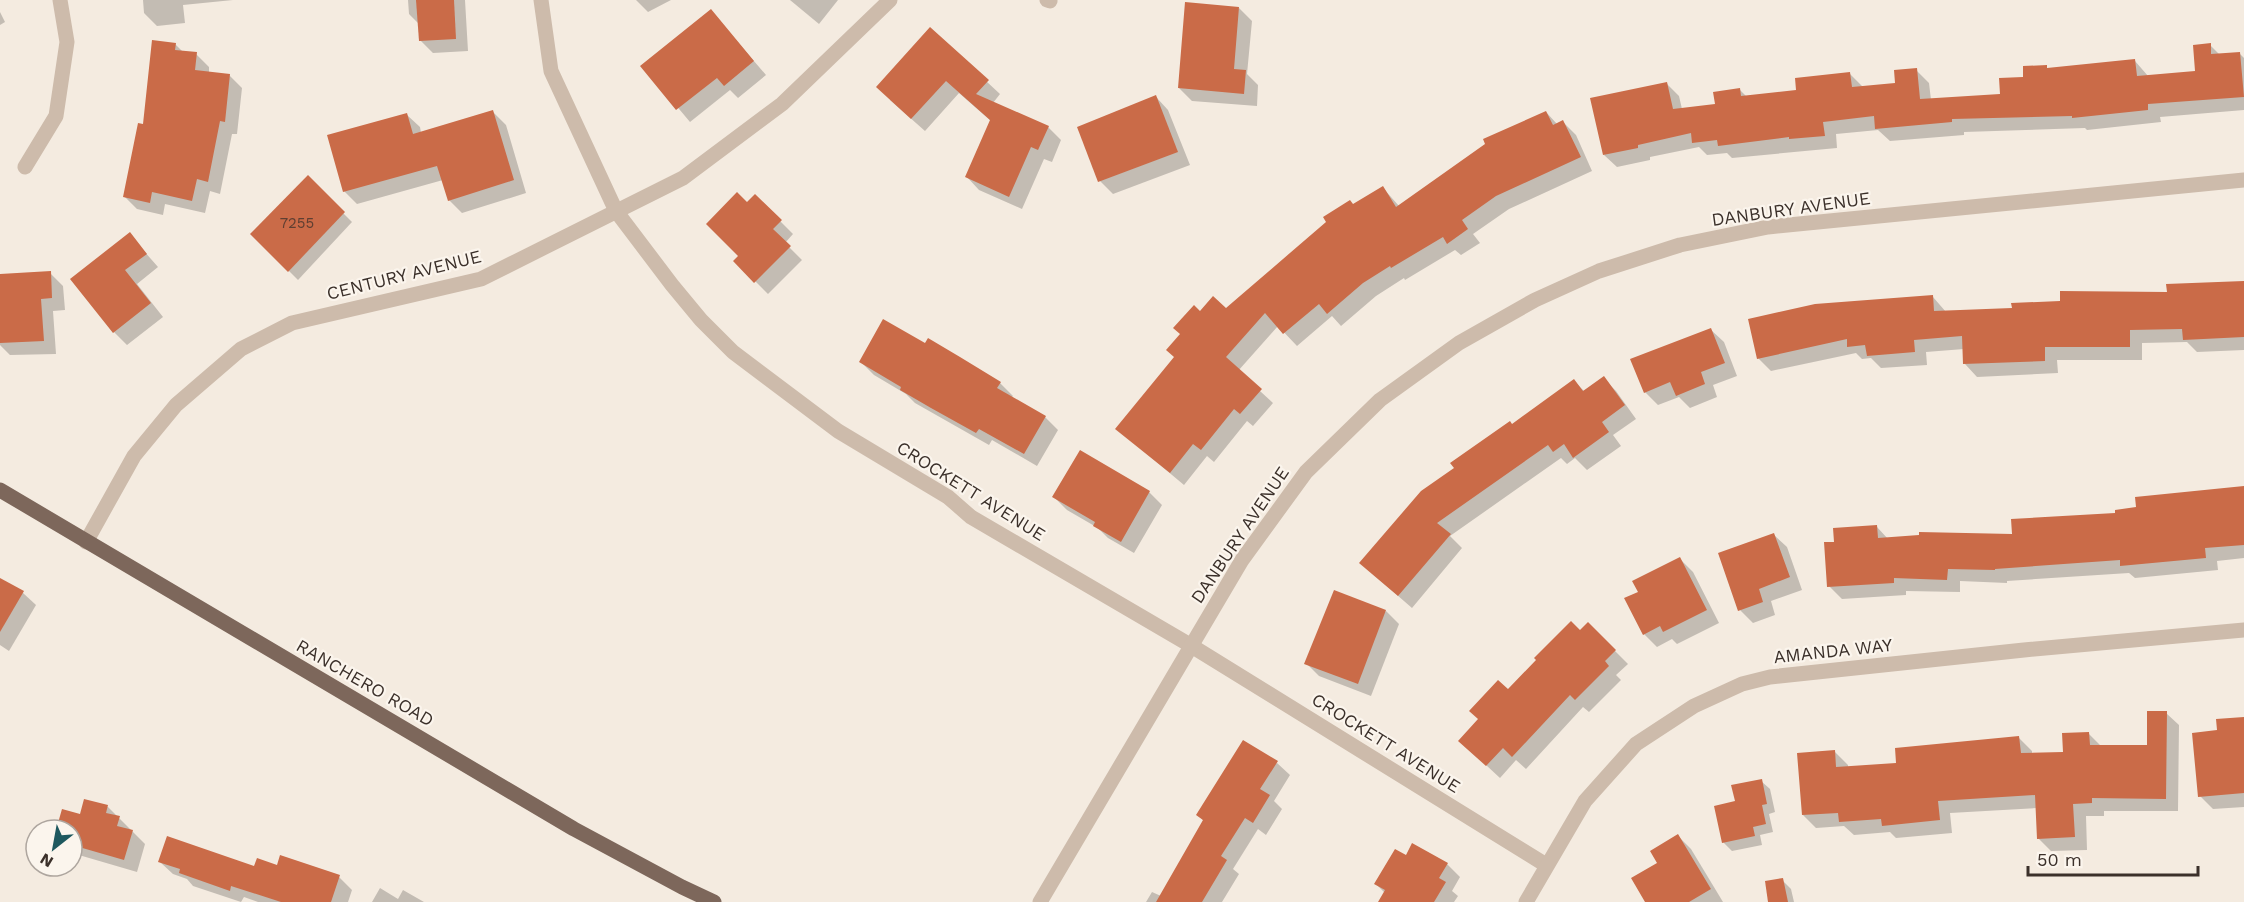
<svg xmlns="http://www.w3.org/2000/svg" width="2244" height="902" font-family="'Work Sans',sans-serif">
  <style>
    .shadow { fill: #0003 }
    .building { fill: #ca6b48 }
    .lines { fill: none; stroke-linecap: round; stroke-linejoin: round }
    .minor { stroke: #cdbbab; stroke-width: 15 }
    .major { stroke: #7d675b; stroke-width: 15 }
    .labels { text-anchor: middle; stroke-width: 4.5; stroke-linejoin: round; paint-order: stroke }
    .number-label { font-size: 15px; fill: #5f3f32 }
    .street-label { font-size: 18px; fill: #3b302a; stroke: #fbf5ed }
  </style>
  <rect width="100%" height="100%" fill="#f4ebe0"/>
  <g class="shadow">
    <path d="M 143,0 L 233,0 L 183,5 L 185,23 L 157,26 L 144,13 Z"/>
    <path d="M 408,0 L 465,0 L 468,51 L 433,53 L 420,40 L 419,24 L 409,14 Z"/>
    <path d="M 636,0 L 671,0 L 648,12 Z"/>
    <path d="M 790,0 L 838,0 L 819,24 Z"/>
    <path d="M 1239,8 L 1252,21 L 1247,74 L 1258,85 L 1257,106 L 1192,101 L 1179,88 Z"/>
    <path d="M 711,11 L 766,75 L 738,98 L 730,90 L 690,122 L 643,66 Z"/>
    <path d="M 0,12 L 5,22 L 0,25 Z"/>
    <path d="M 930,29 L 1000,94 L 993,103 L 1048,127 L 1061,140 L 1052,162 L 1044,159 L 1022,209 L 979,190 L 967,177 L 991,121 L 959,93 L 925,131 L 890,100 Z"/>
    <path d="M 175,44 L 183,52 L 196,54 L 209,67 L 209,73 L 229,75 L 242,88 L 237,134 L 232,134 L 220,194 L 210,191 L 205,213 L 165,204 L 163,215 L 137,209 L 124,196 L 144,125 Z"/>
    <path d="M 2210,45 L 2220,55 L 2240,54 L 2244,58 L 2244,110 L 2160,117 L 2161,122 L 2087,130 L 2085,128 L 1964,132 L 1964,135 L 1890,141 L 1878,130 L 1836,134 L 1837,148 L 1732,158 L 1727,153 L 1707,155 L 1699,147 L 1650,157 L 1650,160 L 1617,167 L 1604,155 L 1666,83 L 1679,96 L 1682,109 L 1716,105 L 1740,90 L 1747,97 L 1797,91 L 1850,74 L 1863,87 L 1897,84 L 1916,70 L 1929,83 L 1931,100 L 2002,96 L 2025,78 L 2046,67 L 2049,70 L 2135,61 L 2148,76 L 2197,73 Z"/>
    <path d="M 1156,97 L 1168,110 L 1190,165 L 1113,194 L 1100,181 Z"/>
    <path d="M 493,112 L 506,125 L 526,193 L 462,213 L 449,200 L 443,180 L 357,204 L 344,191 L 407,115 L 420,127 L 421,133 Z"/>
    <path d="M 1546,112 L 1557,124 L 1563,122 L 1576,135 L 1592,171 L 1509,209 L 1473,234 L 1480,243 L 1461,255 L 1455,250 L 1405,280 L 1404,278 L 1376,296 L 1341,326 L 1332,316 L 1297,346 L 1278,326 L 1238,371 L 1273,403 L 1253,426 L 1247,421 L 1214,462 L 1207,456 L 1184,485 L 1117,429 L 1175,357 L 1200,313 L 1226,310 L 1354,206 L 1383,188 L 1399,206 Z"/>
    <path d="M 308,178 L 352,222 L 298,280 L 252,234 Z"/>
    <path d="M 755,196 L 793,234 L 785,243 L 802,260 L 768,294 L 735,261 L 740,256 L 747,204 Z"/>
    <path d="M 129,234 L 158,267 L 137,284 L 163,317 L 127,345 L 114,332 L 72,279 Z"/>
    <path d="M 50,273 L 63,286 L 65,310 L 53,311 L 56,354 L 10,355 L 0,345 L 0,275 Z"/>
    <path d="M 2244,282 L 2244,350 L 2197,352 L 2187,342 L 2142,343 L 2142,360 L 2057,360 L 2058,373 L 1977,377 L 1965,364 L 1964,349 L 1926,352 L 1927,365 L 1881,368 L 1871,358 L 1862,359 L 1856,353 L 1771,371 L 1758,358 L 1933,297 L 1946,312 L 2014,309 L 2168,293 Z"/>
    <path d="M 1711,330 L 1724,342 L 1737,376 L 1713,385 L 1717,397 L 1690,408 L 1679,397 L 1658,405 L 1645,392 Z"/>
    <path d="M 926,345 L 1000,383 L 1013,396 L 1011,398 L 1045,417 L 1058,430 L 1037,466 L 992,440 L 989,445 L 915,403 L 906,394 L 874,375 L 861,362 Z"/>
    <path d="M 1603,378 L 1616,391 L 1636,419 L 1613,435 L 1621,446 L 1587,470 L 1575,458 L 1567,464 L 1561,458 L 1450,536 L 1462,548 L 1412,608 L 1374,575 L 1512,425 L 1574,381 L 1584,391 Z"/>
    <path d="M 2244,488 L 2244,558 L 2217,561 L 2218,570 L 2135,578 L 2129,573 L 2007,581 L 2007,583 L 1960,581 L 1960,592 L 1906,591 L 1906,595 L 1842,599 L 1829,586 L 1836,543 L 1877,527 L 1888,539 L 2013,536 Z"/>
    <path d="M 1149,492 L 1162,505 L 1134,553 L 1108,538 L 1098,528 L 1067,510 L 1054,497 Z"/>
    <path d="M 1774,535 L 1787,547 L 1802,590 L 1771,601 L 1775,615 L 1753,623 L 1740,610 Z"/>
    <path d="M 1680,559 L 1693,572 L 1719,623 L 1677,644 L 1672,639 L 1657,647 L 1644,634 L 1640,592 Z"/>
    <path d="M 0,579 L 23,593 L 36,605 L 9,651 L 0,645 Z"/>
    <path d="M 1386,611 L 1399,624 L 1371,696 L 1319,676 L 1306,663 Z"/>
    <path d="M 1588,624 L 1628,664 L 1616,675 L 1621,680 L 1589,712 L 1583,707 L 1526,769 L 1516,760 L 1500,778 L 1473,753 L 1509,691 Z"/>
    <path d="M 2166,713 L 2179,725 L 2178,811 L 2104,811 L 2104,816 L 2086,816 L 2087,850 L 2051,851 L 2038,838 L 2037,808 L 1950,813 L 1952,833 L 1896,838 L 1890,832 L 1854,835 L 1844,826 L 1816,828 L 1803,815 L 1835,752 L 1848,765 L 1848,768 L 1898,764 L 2019,738 L 2032,751 L 2032,754 L 2064,753 L 2088,733 L 2102,747 L 2149,747 Z"/>
    <path d="M 2244,718 L 2244,807 L 2213,809 L 2200,796 L 2218,732 Z"/>
    <path d="M 1277,763 L 1290,775 L 1274,801 L 1282,809 L 1266,835 L 1258,829 L 1233,869 L 1239,874 L 1222,902 L 1146,902 L 1152,892 L 1161,896 L 1204,821 L 1198,815 Z"/>
    <path d="M 1761,781 L 1770,789 L 1775,812 L 1769,814 L 1773,832 L 1760,835 L 1762,845 L 1732,851 L 1723,842 L 1736,803 Z"/>
    <path d="M 86,800 L 108,807 L 145,844 L 137,872 L 72,853 L 72,830 L 58,830 L 81,816 Z"/>
    <path d="M 1678,836 L 1691,849 L 1723,902 L 1647,902 L 1659,863 Z"/>
    <path d="M 1406,857 L 1447,864 L 1460,877 L 1452,891 L 1458,896 L 1454,902 L 1380,902 L 1385,893 L 1376,884 Z"/>
    <path d="M 160,862 L 255,868 L 339,877 L 352,890 L 348,902 L 258,902 L 244,897 L 241,902 L 193,886 L 187,879 L 173,874 Z"/>
    <path d="M 1782,880 L 1791,889 L 1794,902 L 1769,902 Z"/>
    <path d="M 380,888 L 398,899 L 403,890 L 424,902 L 372,902 Z"/>
  </g>
  <g class="building">
    <path d="M 416,0 L 454,0 L 456,39 L 419,41 Z"/>
    <path d="M 1185,2 L 1239,7 L 1234,69 L 1246,70 L 1244,94 L 1178,88 Z"/>
    <path d="M 711,9 L 754,61 L 724,86 L 717,78 L 676,110 L 640,66 Z"/>
    <path d="M 930,27 L 989,80 L 976,94 L 1049,126 L 1038,150 L 1031,147 L 1009,197 L 965,177 L 990,120 L 946,81 L 911,119 L 876,87 Z"/>
    <path d="M 152,40 L 176,43 L 175,50 L 197,52 L 195,70 L 230,74 L 225,122 L 220,121 L 208,182 L 197,179 L 192,201 L 152,192 L 150,203 L 123,197 L 138,123 L 143,124 Z"/>
    <path d="M 2211,43 L 2211,54 L 2240,52 L 2244,97 L 2148,104 L 2148,110 L 2072,118 L 2072,116 L 1952,119 L 1952,122 L 1875,129 L 1874,116 L 1823,122 L 1825,136 L 1789,139 L 1789,137 L 1718,146 L 1717,140 L 1692,143 L 1691,133 L 1638,145 L 1638,148 L 1603,155 L 1590,98 L 1667,82 L 1673,109 L 1715,104 L 1713,92 L 1740,88 L 1741,96 L 1796,90 L 1795,78 L 1850,72 L 1852,87 L 1895,83 L 1894,70 L 1917,68 L 1920,99 L 2000,94 L 1999,78 L 2023,77 L 2023,66 L 2047,65 L 2047,68 L 2135,59 L 2137,76 L 2195,71 L 2193,45 Z"/>
    <path d="M 1156,95 L 1178,152 L 1098,182 L 1077,127 Z"/>
    <path d="M 493,110 L 514,180 L 448,201 L 437,166 L 343,192 L 327,135 L 407,113 L 413,134 Z"/>
    <path d="M 1546,111 L 1553,125 L 1563,120 L 1581,157 L 1496,196 L 1462,220 L 1468,229 L 1447,244 L 1443,237 L 1391,268 L 1390,266 L 1363,283 L 1327,314 L 1319,304 L 1283,334 L 1265,313 L 1226,357 L 1262,389 L 1240,414 L 1234,409 L 1201,450 L 1193,444 L 1170,473 L 1115,429 L 1174,357 L 1166,350 L 1180,334 L 1173,328 L 1194,305 L 1200,311 L 1213,296 L 1226,308 L 1326,222 L 1323,217 L 1350,200 L 1353,204 L 1383,186 L 1396,207 L 1485,144 L 1483,139 Z"/>
    <path d="M 308,175 L 345,212 L 288,272 L 250,234 Z"/>
    <path d="M 737,192 L 747,202 L 755,194 L 782,220 L 773,229 L 791,246 L 754,283 L 733,261 L 738,256 L 706,224 Z"/>
    <path d="M 130,232 L 147,254 L 125,270 L 151,303 L 113,333 L 70,279 Z"/>
    <path d="M 51,271 L 52,298 L 41,299 L 44,341 L 0,343 L 0,274 Z"/>
    <path d="M 2244,281 L 2244,337 L 2183,340 L 2182,329 L 2130,330 L 2130,347 L 2045,347 L 2045,361 L 1963,364 L 1962,336 L 1914,340 L 1915,352 L 1867,356 L 1865,345 L 1847,347 L 1847,339 L 1757,359 L 1748,319 L 1815,304 L 1933,295 L 1934,311 L 2012,308 L 2011,303 L 2060,301 L 2060,291 L 2167,292 L 2166,284 Z"/>
    <path d="M 883,319 L 925,343 L 928,338 L 960,357 L 1001,382 L 997,388 L 1046,416 L 1024,454 L 979,429 L 976,433 L 931,408 L 900,390 L 901,387 L 859,362 Z"/>
    <path d="M 1711,328 L 1725,363 L 1701,372 L 1705,384 L 1676,396 L 1670,382 L 1644,393 L 1630,359 Z"/>
    <path d="M 1604,376 L 1625,405 L 1602,422 L 1609,432 L 1573,458 L 1564,444 L 1553,452 L 1548,445 L 1437,523 L 1451,534 L 1398,596 L 1359,563 L 1421,491 L 1454,468 L 1450,463 L 1510,421 L 1512,424 L 1574,379 L 1583,391 Z"/>
    <path d="M 1080,450 L 1150,491 L 1121,542 L 1093,526 L 1095,522 L 1052,497 Z"/>
    <path d="M 2244,486 L 2244,545 L 2205,548 L 2206,558 L 2120,566 L 2120,560 L 1995,569 L 1995,570 L 1948,569 L 1947,580 L 1894,578 L 1894,583 L 1827,587 L 1824,542 L 1834,542 L 1833,528 L 1877,525 L 1878,538 L 1919,535 L 1919,532 L 2012,534 L 2011,519 L 2115,513 L 2115,510 L 2136,507 L 2135,497 Z"/>
    <path d="M 1774,533 L 1790,577 L 1759,589 L 1763,602 L 1738,611 L 1718,553 Z"/>
    <path d="M 1680,557 L 1707,610 L 1663,632 L 1660,626 L 1643,635 L 1624,598 L 1638,592 L 1632,581 Z"/>
    <path d="M 0,578 L 24,591 L 0,632 Z"/>
    <path d="M 1334,590 L 1386,610 L 1358,684 L 1304,664 Z"/>
    <path d="M 1571,621 L 1580,630 L 1588,622 L 1616,650 L 1605,661 L 1609,666 L 1575,700 L 1570,695 L 1512,757 L 1503,748 L 1486,766 L 1458,741 L 1478,719 L 1469,711 L 1498,680 L 1508,689 L 1536,660 L 1534,658 Z"/>
    <path d="M 2147,711 L 2167,711 L 2166,799 L 2092,798 L 2092,803 L 2073,804 L 2075,837 L 2037,839 L 2035,795 L 1938,801 L 1940,820 L 1882,826 L 1881,819 L 1839,822 L 1838,813 L 1802,815 L 1797,753 L 1835,750 L 1836,767 L 1896,763 L 1895,748 L 2019,736 L 2021,753 L 2063,752 L 2062,733 L 2089,732 L 2090,745 L 2147,745 Z"/>
    <path d="M 2244,717 L 2244,793 L 2198,797 L 2192,733 L 2217,730 L 2216,719 Z"/>
    <path d="M 1243,740 L 1278,761 L 1260,789 L 1270,795 L 1253,823 L 1245,818 L 1221,856 L 1227,860 L 1202,902 L 1156,902 L 1203,820 L 1196,815 Z"/>
    <path d="M 1762,779 L 1767,804 L 1762,805 L 1766,824 L 1753,827 L 1755,836 L 1722,843 L 1714,806 L 1735,801 L 1731,785 Z"/>
    <path d="M 84,799 L 108,805 L 106,813 L 120,816 L 117,826 L 133,830 L 124,860 L 72,845 L 72,830 L 56,830 L 62,809 L 80,814 Z"/>
    <path d="M 1678,834 L 1711,889 L 1689,902 L 1645,902 L 1631,878 L 1657,863 L 1650,851 Z"/>
    <path d="M 167,836 L 254,866 L 257,858 L 277,865 L 280,855 L 340,875 L 331,902 L 281,902 L 231,886 L 230,891 L 179,873 L 180,869 L 158,862 Z"/>
    <path d="M 1412,843 L 1448,863 L 1439,878 L 1446,882 L 1434,902 L 1378,902 L 1385,890 L 1374,884 L 1395,849 L 1406,855 Z"/>
    <path d="M 1783,878 L 1788,902 L 1768,902 L 1765,881 Z"/>
  </g>
  <g class="lines">
    <g class="minor">
      <path d="M 541,0 L 551,71 L 616,211 L 672,285 L 701,320 L 733,352 L 838,431 L 948,497 L 971,517 L 1190,645 L 1546,865"/>
      <path d="M 1047,0 L 1050,1"/>
      <path d="M 25,167 L 56,116 L 67,42 L 60,0"/>
      <path d="M 86,542 L 134,456 L 176,405 L 241,349 L 292,323 L 481,279 L 683,178 L 782,104 L 890,0"/>
      <path d="M 1040,902 L 1242,560 L 1306,472 L 1380,400 L 1459,343 L 1535,300 L 1599,271 L 1680,245 L 1768,227 L 2244,180"/>
      <path d="M 1526,902 L 1585,801 L 1636,744 L 1694,706 L 1742,684 L 1770,677 L 2024,650 L 2244,630"/>
    </g>
    <path class="major" d="M 0,490 L 574,829 L 682,887 L 714,902"/>
  </g>
  <g class="labels">
    <g class="number-label">
      <text x="297" y="228">7255</text>
    </g>
    <g class="street-label">
      <text transform="translate(1791 209) rotate(-8)" y="6">DANBURY AVENUE</text>
      <text transform="translate(404 275) rotate(-14)" y="6">CENTURY AVENUE</text>
      <text transform="translate(971 491) rotate(32)" y="6">CROCKETT AVENUE</text>
      <text transform="translate(1240 535) rotate(-56)" y="6">DANBURY AVENUE</text>
      <text transform="translate(1833 651) rotate(-6)" y="6">AMANDA WAY</text>
      <text transform="translate(365 683) rotate(30)" y="6">RANCHERO ROAD</text>
      <text transform="translate(1386 743) rotate(32)" y="6">CROCKETT AVENUE</text>
    </g>
  </g>
  <g transform="translate(54 848) rotate(211)"><circle r="28" fill="#fbf5ed" stroke="#aea69f" stroke-width="1.5"/>
  <path d="M0-4.5L10 22L0 15L-10 22Z" fill="#1e585e"/>
  <text y="-9" font-size="16" font-weight="bold" text-anchor="middle" fill="#3b302a">N</text>
  </g>
  <path d="M2028 866v9h170v-9" fill="none" stroke="#3b302a" stroke-width="3"/>
  <text x="2037" y="866" font-size="18" fill="#3b302a" stroke="#fbf5ed" stroke-width="4.5" paint-order="stroke">50 m</text>
</svg>
